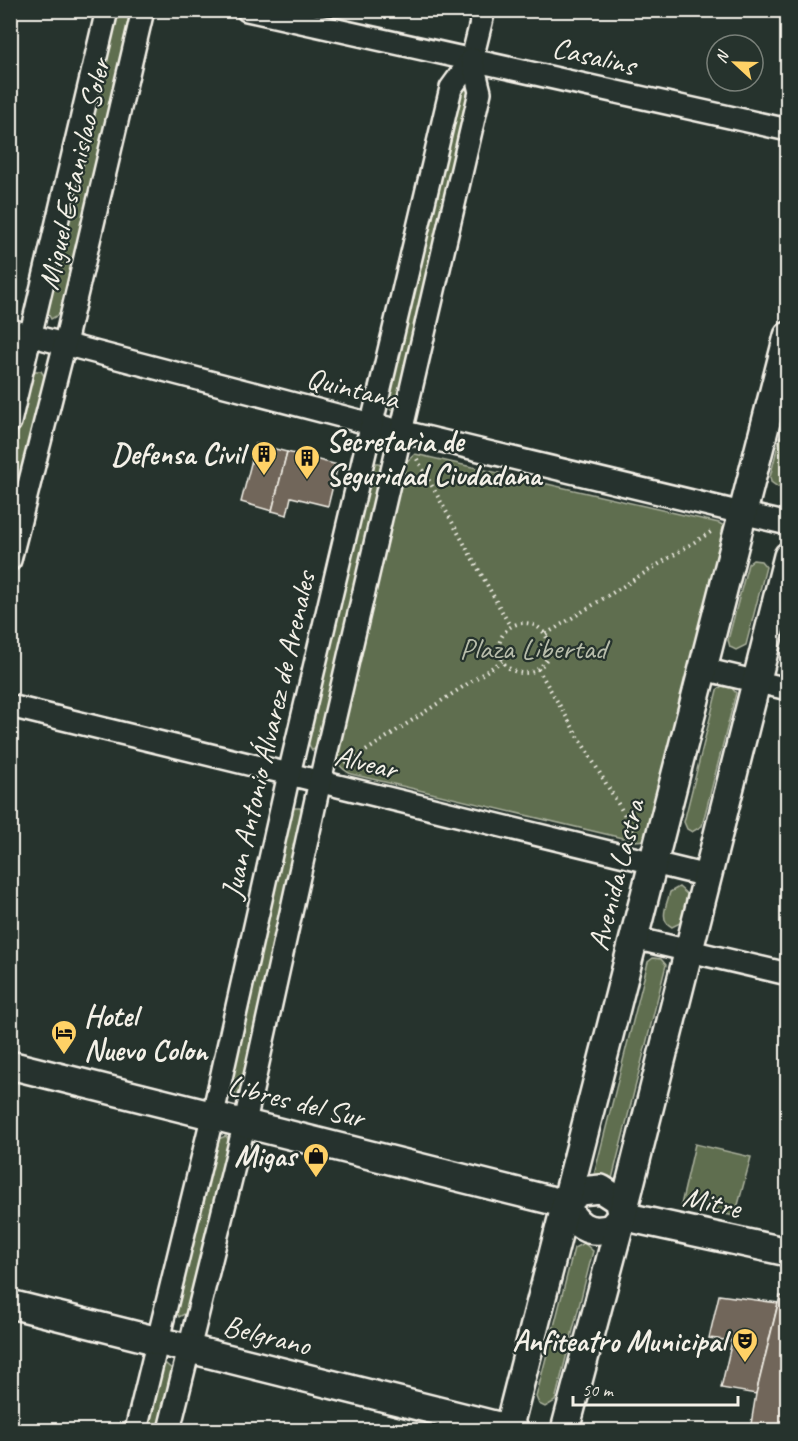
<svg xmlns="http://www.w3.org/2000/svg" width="798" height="1441" font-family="Caveat,sans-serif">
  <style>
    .green { fill: #5f6e50; stroke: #aab09c; stroke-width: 1.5 }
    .building { fill: #71665a; stroke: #f4f1e8; stroke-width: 1.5 }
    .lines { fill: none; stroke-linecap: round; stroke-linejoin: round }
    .minor-casing { stroke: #f4f1e8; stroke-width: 26 }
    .major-casing { stroke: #f4f1e8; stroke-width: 32 }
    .path { stroke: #f4f1e8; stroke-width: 4; stroke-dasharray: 1.5 4.5; stroke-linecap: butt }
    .minor { stroke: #26332d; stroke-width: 21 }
    .major { stroke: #26332d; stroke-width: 27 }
    .labels { text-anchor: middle; stroke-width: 4.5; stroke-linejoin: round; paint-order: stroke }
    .street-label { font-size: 30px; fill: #f4f1e8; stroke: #26332d }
    .poi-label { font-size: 30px; font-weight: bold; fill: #f4f1e8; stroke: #26332d; text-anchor: end }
    .park-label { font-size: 30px; fill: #b8bdab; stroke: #26332d }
  </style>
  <rect width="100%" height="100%" fill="#26332d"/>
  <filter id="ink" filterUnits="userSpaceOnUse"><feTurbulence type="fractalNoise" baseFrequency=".0167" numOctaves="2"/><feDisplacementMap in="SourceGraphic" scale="12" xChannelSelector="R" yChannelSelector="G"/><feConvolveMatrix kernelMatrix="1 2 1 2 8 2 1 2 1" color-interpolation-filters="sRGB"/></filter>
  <g filter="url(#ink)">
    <g class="green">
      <path d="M 118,11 L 131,12 L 60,314 L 51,319 L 46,310 Z"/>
      <path d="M 464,87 L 471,94 L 398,408 L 391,410 L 386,401 L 458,91 Z"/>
      <path d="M 35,371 L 41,371 L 45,377 L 11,520 L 11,462 L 32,374 Z"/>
      <path d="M 785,433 L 787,433 L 787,482 L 778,487 L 771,482 L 770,477 L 780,437 Z"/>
      <path d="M 415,454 L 719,523 L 726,527 L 646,840 L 635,841 L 351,774 C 341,769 337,764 336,752 L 403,465 Z"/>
      <path d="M 373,463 L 379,463 L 383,469 L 319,748 L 312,750 L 307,741 Z"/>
      <path d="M 753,560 L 761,561 L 766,567 L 746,645 L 736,650 L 730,647 L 728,640 L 748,564 Z"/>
      <path d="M 722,686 L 731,687 L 736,693 L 702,826 L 692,832 L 687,829 L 684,822 L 717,690 Z"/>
      <path d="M 294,808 L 300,808 L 304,814 L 242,1093 L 235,1094 L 230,1086 L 291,811 Z"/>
      <path d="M 679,887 L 688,895 L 682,922 L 672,927 C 658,920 667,904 670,892 Z"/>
      <path d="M 653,958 L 661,959 L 666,965 L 612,1179 L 609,1182 L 595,1180 L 594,1175 L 648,962 Z"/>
      <path d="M 226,1136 L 231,1143 L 188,1312 L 179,1317 L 175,1308 L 218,1139 Z"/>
      <path d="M 695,1144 L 751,1157 L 735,1216 L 681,1205 Z"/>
      <path d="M 584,1243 L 593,1251 L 555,1401 L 545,1407 L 539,1404 L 536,1397 L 574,1248 Z"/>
      <path d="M 166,1364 L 174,1371 L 159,1430 L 145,1430 L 161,1367 Z"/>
    </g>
    <g class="building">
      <path d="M 256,444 L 287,452 L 272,511 L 241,502 Z"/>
      <path d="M 287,452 L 338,465 L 328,506 L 291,497 L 287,515 L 272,511 Z"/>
      <path d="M 719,1295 L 778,1303 L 756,1394 L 721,1388 L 732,1341 L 709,1338 Z"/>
      <path d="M 780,1296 L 788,1297 L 788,1430 L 750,1430 L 756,1394 Z"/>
    </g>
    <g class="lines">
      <defs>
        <g id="minor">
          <path d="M 247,10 L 788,130"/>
          <path d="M 10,330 L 371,424 L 788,524"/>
          <path d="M 769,407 L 788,411"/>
          <path d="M 10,422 L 107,10"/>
          <path d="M 10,560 L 65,343 L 143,10"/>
          <path d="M 703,669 L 788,689"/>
          <path d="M 10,706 L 707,876"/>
          <path d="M 634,938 L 788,974"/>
          <path d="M 136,1430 L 213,1114 L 289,774 L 451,88 L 472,59 L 484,10"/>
          <path d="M 169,1430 L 245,1122 L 320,781 L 480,92 L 472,59"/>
        </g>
        <g id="major">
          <path d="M 10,1065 L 566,1204"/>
          <path d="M 566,1204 L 579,1191 L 601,1189 L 618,1200 L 622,1216"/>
          <path d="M 566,1204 C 574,1225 588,1235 611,1228 L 622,1216"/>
          <path d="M 622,1216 L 788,1252"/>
          <path d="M 10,1304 L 514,1430"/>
          <path d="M 508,1430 L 788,336"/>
          <path d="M 565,1430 L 622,1216 L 788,556"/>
        </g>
      </defs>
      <use href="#minor" class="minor-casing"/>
      <use href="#major" class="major-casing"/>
      <g class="path">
        <path d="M 417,459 L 510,626"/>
        <circle cx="524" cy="648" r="25"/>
        <path d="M 546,634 L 714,530"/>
        <path d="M 538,669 L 636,834"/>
        <path d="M 346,764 L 502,661"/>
      </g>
      <use href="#minor" class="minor"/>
      <use href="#major" class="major"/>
    </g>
  </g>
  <defs>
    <symbol id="building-pin" viewBox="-11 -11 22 30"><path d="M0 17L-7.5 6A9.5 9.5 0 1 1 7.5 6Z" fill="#ffd166" stroke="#26332d"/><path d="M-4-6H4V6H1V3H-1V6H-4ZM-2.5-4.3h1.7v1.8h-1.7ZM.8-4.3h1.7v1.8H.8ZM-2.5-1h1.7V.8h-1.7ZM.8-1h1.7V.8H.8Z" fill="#111"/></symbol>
    <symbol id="hotel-pin" viewBox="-11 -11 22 30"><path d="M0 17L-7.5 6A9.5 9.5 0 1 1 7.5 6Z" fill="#ffd166" stroke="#26332d"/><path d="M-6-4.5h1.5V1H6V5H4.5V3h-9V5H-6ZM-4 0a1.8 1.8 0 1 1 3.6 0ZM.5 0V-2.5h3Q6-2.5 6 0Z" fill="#111"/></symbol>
    <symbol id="shop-pin" viewBox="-11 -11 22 30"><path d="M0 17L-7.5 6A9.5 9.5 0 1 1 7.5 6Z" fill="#ffd166" stroke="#26332d"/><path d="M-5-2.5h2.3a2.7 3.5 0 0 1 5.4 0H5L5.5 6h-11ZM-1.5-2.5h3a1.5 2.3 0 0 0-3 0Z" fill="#111"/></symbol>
    <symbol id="theatre-pin" viewBox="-11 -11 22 30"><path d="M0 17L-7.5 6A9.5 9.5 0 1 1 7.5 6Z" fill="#ffd166" stroke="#26332d"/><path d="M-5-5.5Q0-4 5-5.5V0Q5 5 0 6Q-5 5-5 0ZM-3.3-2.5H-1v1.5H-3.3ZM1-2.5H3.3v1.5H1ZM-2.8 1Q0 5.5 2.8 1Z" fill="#111"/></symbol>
  </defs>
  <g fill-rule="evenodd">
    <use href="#building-pin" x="249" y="439" width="30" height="40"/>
    <use href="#building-pin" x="292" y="443" width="30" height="40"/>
    <use href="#hotel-pin" x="49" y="1018" width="30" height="40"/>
    <use href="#shop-pin" x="301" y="1141" width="30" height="40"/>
    <use href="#theatre-pin" x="730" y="1326" width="30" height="40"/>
  </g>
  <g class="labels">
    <g class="street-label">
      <text transform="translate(594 56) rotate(13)" y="10">Casalins</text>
      <text transform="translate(74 174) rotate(-77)" y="10">Miguel Estanislao Soler</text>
      <text transform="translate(353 388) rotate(14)" y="10">Quintana</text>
      <text transform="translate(268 735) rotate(-77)" y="10">Juan Antonio Álvarez de Arenales</text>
      <text transform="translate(366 762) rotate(14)" y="10">Alvear</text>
      <text transform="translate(616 875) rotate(-76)" y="10">Avenida Lastra</text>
      <text transform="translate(296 1101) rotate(14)" y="10">Libres del Sur</text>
      <text transform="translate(712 1202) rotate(13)" y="10">Mitre</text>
      <text transform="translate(267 1335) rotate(14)" y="10">Belgrano</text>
    </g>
    <g class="poi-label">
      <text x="326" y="451" text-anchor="start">Secretarìa de<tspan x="326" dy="34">Seguridad Ciudadana</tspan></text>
      <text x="244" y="464">Defensa Civil</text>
      <text x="84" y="1026" text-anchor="start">Hotel<tspan x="84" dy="34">Nuevo Colon</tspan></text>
      <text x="296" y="1166">Migas</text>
      <text x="726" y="1351">Anfiteatro Municipal</text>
    </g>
    <g class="park-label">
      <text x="533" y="658">Plaza Libertad</text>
    </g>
  </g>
  <rect width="798" height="1441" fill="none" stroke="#26332d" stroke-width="36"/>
  <rect x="18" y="18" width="762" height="1405" fill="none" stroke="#f4f1e8" stroke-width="2" filter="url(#ink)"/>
  <g transform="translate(735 63) rotate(292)"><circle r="28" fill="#26332d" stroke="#787f78" stroke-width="1.5"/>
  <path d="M0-4.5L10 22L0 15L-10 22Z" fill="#ffd166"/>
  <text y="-9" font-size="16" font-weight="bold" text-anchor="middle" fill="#f4f1e8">N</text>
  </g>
  <path d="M573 1396v9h165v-9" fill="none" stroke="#f4f1e8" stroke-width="3"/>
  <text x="582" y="1396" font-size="18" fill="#f4f1e8" stroke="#26332d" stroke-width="4.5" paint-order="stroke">50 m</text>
</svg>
